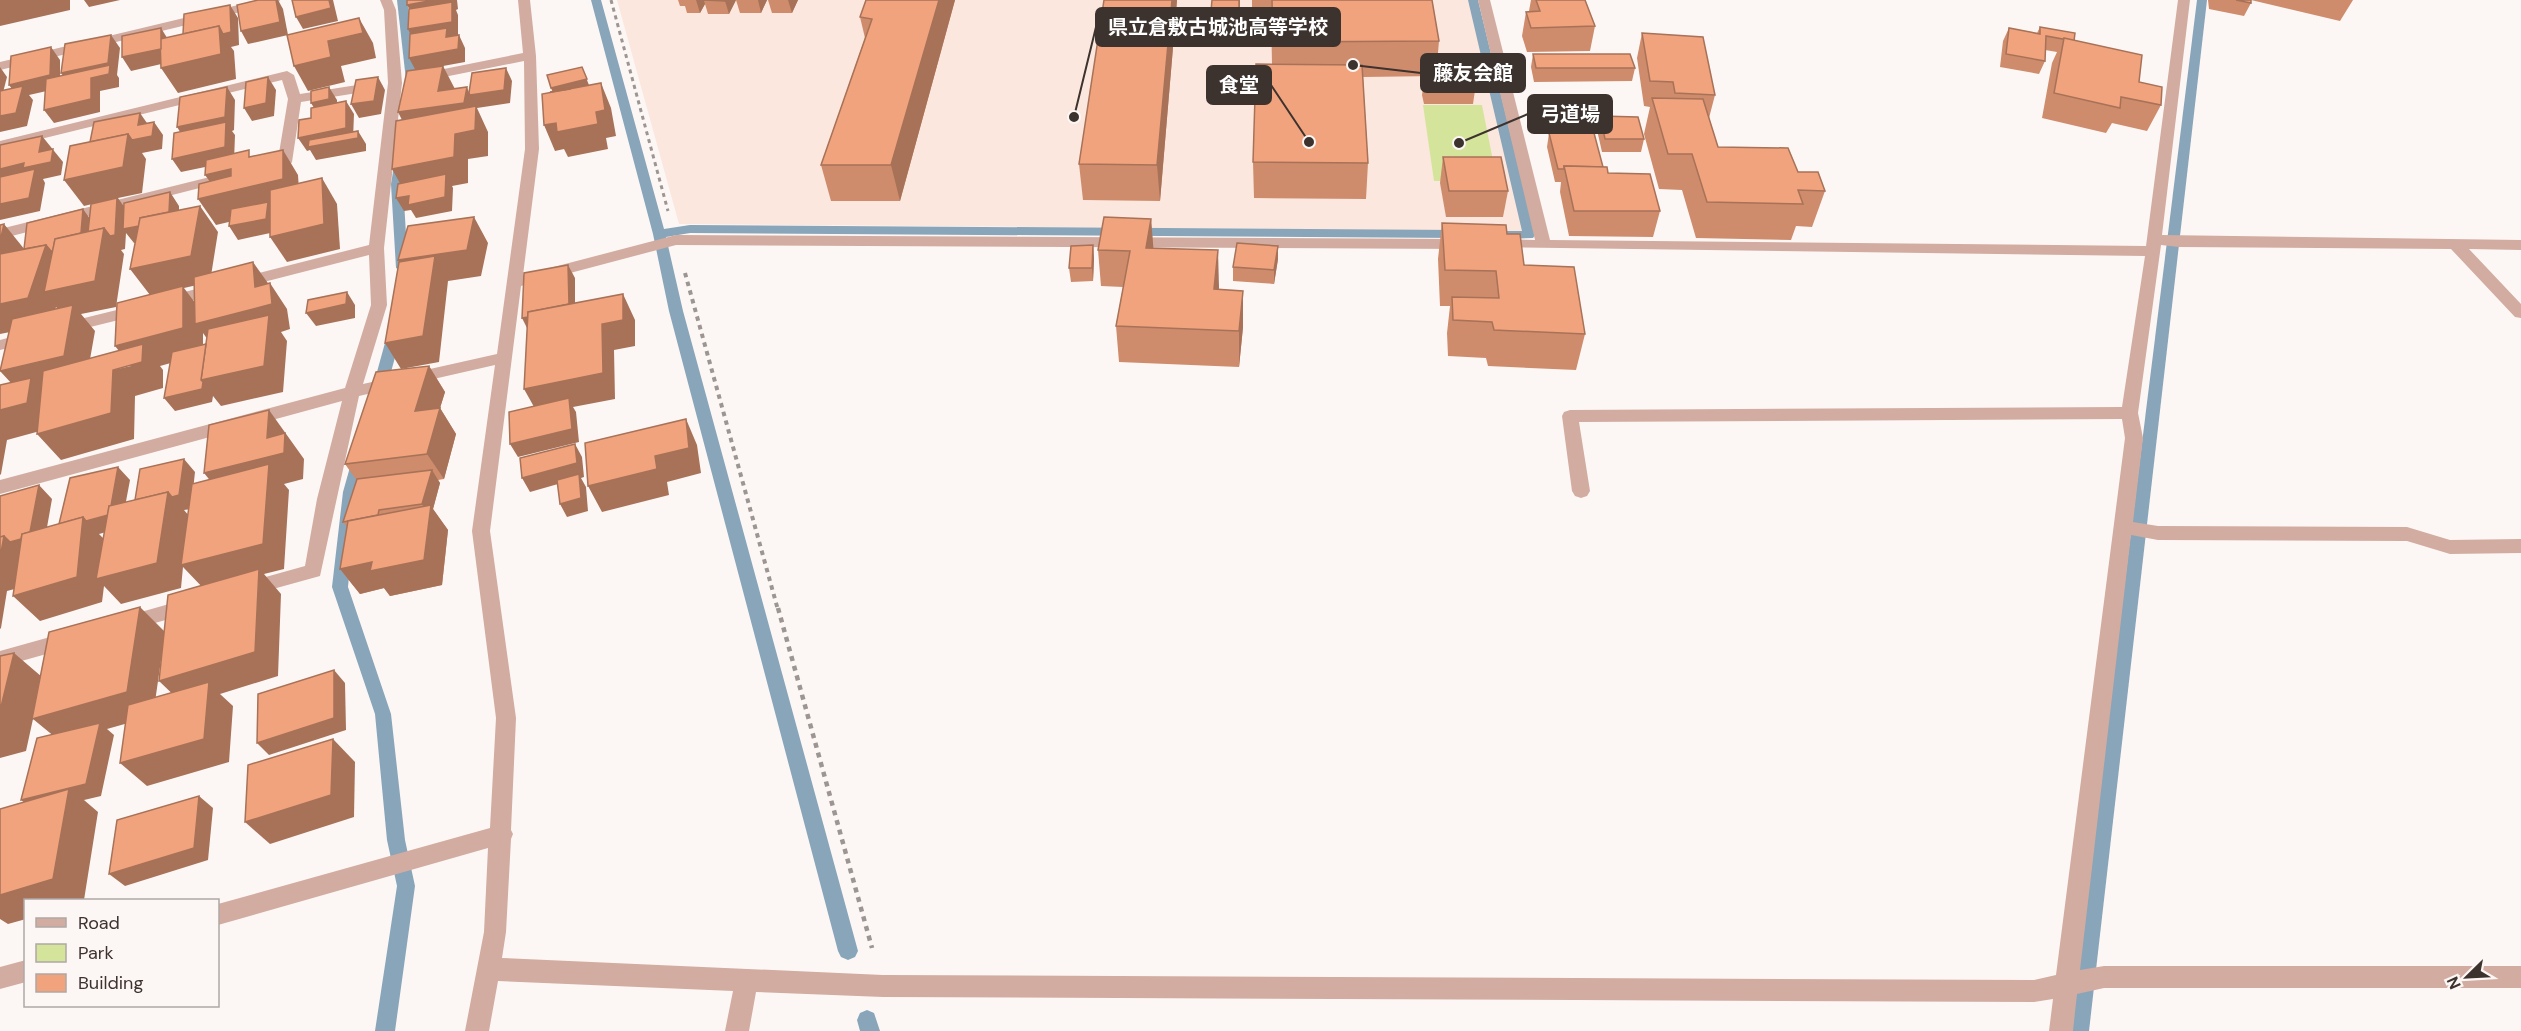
<svg xmlns="http://www.w3.org/2000/svg" width="2521" height="1031" font-family="'DM Sans','Noto Sans JP',sans-serif">
  <style>
    .built { fill: #fbe7de }
    .green { fill: #d4e59b }
    .lines { fill: none; stroke-linecap: round; stroke-linejoin: round }
    .stream { fill: #88a5b9; fill-rule: evenodd }
    .path-far2 { stroke: #9d9592; stroke-width: 3; stroke-dasharray: 4 4; stroke-linecap: butt }
    .path-far1 { stroke: #9d9592; stroke-width: 4; stroke-dasharray: 4.5 4.5; stroke-linecap: butt }
    .path { stroke: #9d9592; stroke-width: 4.5; stroke-dasharray: 5 5; stroke-linecap: butt }
    .minor { fill: #d2aca0; fill-rule: evenodd }
    .wall { fill: #ce8c6c }
    .shaded-wall { fill: #a87258 }
    .building { fill: #f0a37d; stroke: #a87258; stroke-width: 1.5 }
    .leader { fill: none; stroke: #3c322e; stroke-width: 2 }
    .callout-dot { fill: #3c322e; stroke: #fcf7f5; stroke-width: 2 }
    .callout { fill: #3c322e; stroke: #3c322e; stroke-width: 2 }
    .callout-label { font-size: 20px; text-anchor: middle; font-weight: bold; fill: #fff }
  </style>
  <rect width="100%" height="100%" fill="#fcf7f5"/>
  <path class="built" d="M 617,0 L 1473,0 L 1524,231 L 679,224 Z"/>
  <path class="green" d="M 1423,105 L 1482,105 L 1497,181 L 1434,181 Z"/>
  <g class="lines">
    <g class="stream">
      <path d="M 397,0 L 407,0 L 419,89 L 413,92 L 407,89 Z"/>
      <path d="M 591,0 L 601,0 L 664,229 L 690,225 L 1459,230 L 1465,234 L 1459,238 L 690,233 L 666,237 L 683,311 L 858,951 L 855,957 L 848,960 L 841,957 L 838,951 L 669,311 L 653,234 Z"/>
      <path d="M 1468,0 L 1478,0 L 1535,235 L 1533,238 L 1501,239 L 1495,235 L 1501,231 L 1522,231 Z"/>
      <path d="M 2197,0 L 2207,0 L 2089,1031 L 2069,1031 Z"/>
      <path d="M 401,156 L 407,160 L 403,184 L 408,268 L 402,272 L 396,268 L 391,184 L 395,160 Z"/>
      <path d="M 395,328 L 402,332 L 386,390 L 379,395 L 372,390 L 388,332 Z"/>
      <path d="M 359,455 L 366,460 L 357,492 L 348,587 L 391,714 L 405,840 L 415,886 L 395,1031 L 375,1031 L 397,886 L 387,840 L 375,714 L 332,587 L 343,492 L 352,460 Z"/>
      <path d="M 867,1010 L 874,1013 L 880,1031 L 860,1031 L 857,1020 L 860,1013 Z"/>
    </g>
    <path class="path-far2" d="M 611,0 L 668,211"/>
    <path class="path-far1" d="M 685,273 L 778,610"/>
    <path class="path" d="M 778,608 L 872,948"/>
    <g class="minor">
      <path d="M 259,0 L 280,0 L 278,3 L 0,70 L 0,62 Z"/>
      <path d="M 380,0 L 392,0 L 396,10 L 402,83 L 384,248 L 387,305 L 363,384 L 497,354 L 525,149 L 524,61 L 424,81 L 417,77 L 424,73 L 523,53 L 518,0 L 530,0 L 536,56 L 539,149 L 523,275 L 676,235 L 1464,239 L 1471,244 L 1464,249 L 676,245 L 521,286 L 490,531 L 516,718 L 511,830 L 513,834 L 511,839 L 506,932 L 502,958 L 883,975 L 2034,980 L 2056,975 L 2125,438 L 2122,419 L 1579,422 L 1590,491 L 1587,496 L 1581,498 L 1575,496 L 1572,491 L 1562,416 L 1564,412 L 1570,410 L 2122,407 L 2145,256 L 1493,247 L 1491,244 L 1498,239 L 1535,240 L 1478,0 L 1490,0 L 1550,240 L 2146,246 L 2178,0 L 2190,0 L 2162,235 L 2521,240 L 2521,250 L 2469,249 L 2521,304 L 2521,318 L 2515,317 L 2451,249 L 2179,247 L 2161,245 L 2138,413 L 2143,438 L 2133,522 L 2158,526 L 2407,527 L 2450,540 L 2521,539 L 2521,553 L 2450,554 L 2407,541 L 2158,540 L 2131,535 L 2080,970 L 2104,966 L 2521,966 L 2521,988 L 2104,988 L 2077,994 L 2073,1031 L 2049,1031 L 2053,999 L 2034,1002 L 883,997 L 756,992 L 749,1031 L 725,1031 L 733,991 L 498,981 L 489,1031 L 465,1031 L 484,932 L 488,848 L 218,925 L 218,904 L 490,828 L 496,718 L 472,531 L 495,365 L 359,396 L 320,576 L 248,596 L 241,594 L 239,589 L 241,584 L 305,566 L 317,499 L 342,401 L 0,494 L 0,480 L 345,388 L 371,305 L 369,255 L 167,307 L 159,302 L 161,298 L 369,245 L 388,83 L 384,10 Z"/>
      <path d="M 287,71 L 294,75 L 300,94 L 376,82 L 383,86 L 376,90 L 301,102 L 292,162 L 290,165 L 269,170 L 262,166 L 264,163 L 278,159 L 288,99 L 282,80 L 0,149 L 0,141 Z"/>
      <path d="M 222,174 L 229,178 L 227,181 L 0,239 L 0,229 Z"/>
      <path d="M 141,304 L 147,305 L 149,309 L 147,313 L 66,333 L 60,332 L 58,328 L 60,324 Z"/>
      <path d="M 30,332 L 36,333 L 38,337 L 36,341 L 0,350 L 0,340 Z"/>
      <path d="M 190,598 L 197,601 L 200,606 L 197,611 L 127,631 L 120,628 L 117,623 L 120,618 Z"/>
      <path d="M 68,632 L 75,634 L 78,640 L 75,646 L 0,667 L 0,651 Z"/>
      <path d="M 26,960 L 26,982 L 0,989 L 0,967 Z"/>
    </g>
  </g>
  <g class="wall">
    <path d="M 678,0 L 736,0 L 729,14 L 708,14 L 705,4 L 700,13 L 687,13 L 685,6 L 680,6 Z"/>
    <path d="M 736,0 L 767,0 L 761,13 L 740,13 Z"/>
    <path d="M 768,0 L 798,0 L 792,13 L 772,13 Z"/>
    <path d="M 866,0 L 955,0 L 900,201 L 831,201 L 821,165 L 865,38 L 860,17 Z"/>
    <path d="M 1177,0 L 1160,201 L 1083,200 L 1079,164 Z"/>
    <path d="M 1212,0 L 1240,0 L 1239,36 L 1212,36 Z"/>
    <path d="M 1252,0 L 1432,0 L 1439,41 L 1436,76 L 1363,77 L 1368,163 L 1366,199 L 1254,198 L 1253,162 L 1272,64 L 1271,14 L 1252,14 Z"/>
    <path d="M 1531,0 L 1585,0 L 1595,26 L 1590,51 L 1527,52 L 1522,36 L 1526,12 L 1529,11 Z"/>
    <path d="M 2208,0 L 2353,0 L 2340,21 L 2251,0 L 2251,3 L 2244,16 L 2209,9 Z"/>
    <path d="M 2040,27 L 2074,41 L 2139,82 L 2161,105 L 2147,131 L 2112,123 L 2106,133 L 2042,118 L 2052,63 L 2057,52 L 2045,50 L 2045,61 L 2039,74 L 2000,67 L 2003,41 L 2009,28 L 2037,33 Z"/>
    <path d="M 1642,33 L 1715,95 L 1709,118 L 1718,147 L 1798,172 L 1825,191 L 1812,227 L 1796,226 L 1791,240 L 1696,238 L 1682,190 L 1659,189 L 1644,134 L 1650,107 L 1644,106 L 1637,58 Z"/>
    <path d="M 1533,54 L 1635,68 L 1632,81 L 1534,82 L 1531,67 Z"/>
    <path d="M 1424,82 L 1475,90 L 1473,104 L 1424,104 L 1422,95 Z"/>
    <path d="M 1600,116 L 1644,139 L 1641,152 L 1602,152 L 1597,130 Z"/>
    <path d="M 1549,133 L 1603,167 L 1608,173 L 1660,211 L 1653,237 L 1569,236 L 1560,192 L 1561,182 L 1555,182 L 1547,147 Z"/>
    <path d="M 1443,157 L 1508,191 L 1503,217 L 1446,217 L 1440,183 Z"/>
    <path d="M 1151,219 L 1153,248 L 1219,287 L 1219,290 L 1243,291 L 1243,327 L 1239,367 L 1119,362 L 1116,326 L 1123,287 L 1101,286 L 1098,250 Z"/>
    <path d="M 1442,223 L 1507,234 L 1524,265 L 1585,334 L 1576,370 L 1488,366 L 1486,358 L 1448,356 L 1447,333 L 1450,306 L 1440,306 L 1438,259 Z"/>
    <path d="M 1093,245 L 1094,259 L 1093,281 L 1071,282 L 1069,268 Z"/>
    <path d="M 1278,246 L 1278,259 L 1274,284 L 1233,281 L 1233,267 Z"/>
    <path d="M 429,366 L 445,392 L 440,408 L 456,434 L 444,479 L 438,480 L 440,483 L 433,509 L 448,530 L 442,585 L 390,596 L 384,588 L 360,594 L 340,569 L 347,527 L 343,522 L 357,481 L 345,464 Z"/>
  </g>
  <g class="shaded-wall">
    <path d="M 0,0 L 70,0 L 70,10 L 0,26 Z"/>
    <path d="M 84,0 L 120,0 L 89,7 Z"/>
    <path d="M 276,0 L 278,0 L 283,9 L 288,35 L 248,44 L 241,31 Z"/>
    <path d="M 329,0 L 333,0 L 338,21 L 303,29 L 296,17 Z"/>
    <path d="M 434,0 L 457,0 L 458,9 L 456,10 L 458,15 L 458,35 L 414,42 L 408,29 L 414,18 L 407,5 Z"/>
    <path d="M 696,0 L 707,0 L 704,1 L 705,4 L 700,13 Z"/>
    <path d="M 726,0 L 736,0 L 729,14 L 725,1 Z"/>
    <path d="M 758,0 L 767,0 L 761,13 Z"/>
    <path d="M 788,0 L 798,0 L 792,13 Z"/>
    <path d="M 939,0 L 955,0 L 900,201 L 891,165 Z"/>
    <path d="M 1172,0 L 1177,0 L 1160,201 L 1157,165 Z"/>
    <path d="M 1239,0 L 1240,0 L 1239,36 Z"/>
    <path d="M 230,5 L 238,18 L 239,45 L 231,47 L 234,51 L 236,79 L 178,93 L 161,68 L 219,26 Z"/>
    <path d="M 359,18 L 373,43 L 376,58 L 341,66 L 345,82 L 308,91 L 294,66 Z"/>
    <path d="M 161,28 L 169,41 L 170,62 L 131,71 L 122,57 Z"/>
    <path d="M 111,35 L 120,48 L 117,75 L 119,78 L 119,87 L 100,91 L 100,112 L 54,123 L 44,110 L 70,86 L 61,73 Z"/>
    <path d="M 459,35 L 465,48 L 465,62 L 443,66 L 456,91 L 467,87 L 470,95 L 506,68 L 512,81 L 510,103 L 477,108 L 488,132 L 488,156 L 468,159 L 468,183 L 452,186 L 453,188 L 452,211 L 416,218 L 411,210 L 404,211 L 396,198 L 409,196 L 445,197 L 406,194 L 392,169 L 411,138 L 398,112 L 438,91 L 416,71 L 409,58 Z"/>
    <path d="M 51,47 L 60,60 L 60,88 L 29,95 L 33,100 L 27,126 L 0,132 L 0,116 L 19,98 L 9,85 Z"/>
    <path d="M 0,67 L 7,77 L 0,104 Z"/>
    <path d="M 582,67 L 592,93 L 554,95 L 551,88 Z"/>
    <path d="M 268,77 L 276,90 L 274,116 L 252,121 L 244,108 Z"/>
    <path d="M 378,77 L 385,90 L 381,114 L 359,118 L 351,104 Z"/>
    <path d="M 601,83 L 611,108 L 616,136 L 606,138 L 608,149 L 568,157 L 564,149 L 555,151 L 544,125 L 596,112 Z"/>
    <path d="M 227,87 L 235,100 L 234,130 L 232,131 L 235,135 L 234,161 L 181,172 L 172,159 L 186,141 L 177,127 Z"/>
    <path d="M 329,87 L 337,100 L 337,112 L 319,116 L 311,103 Z"/>
    <path d="M 346,101 L 354,114 L 353,139 L 358,131 L 366,144 L 366,151 L 316,160 L 310,150 L 307,151 L 298,138 Z"/>
    <path d="M 140,113 L 149,126 L 154,122 L 163,135 L 162,149 L 142,153 L 146,159 L 142,193 L 118,198 L 127,211 L 170,192 L 179,206 L 179,232 L 134,243 L 126,233 L 125,249 L 121,250 L 124,254 L 116,307 L 81,314 L 95,331 L 86,382 L 51,428 L 7,440 L 1,474 L 0,475 L 0,410 L 24,397 L 0,371 L 66,318 L 56,307 L 51,324 L 0,334 L 0,242 L 4,224 L 25,250 L 46,245 L 83,209 L 93,223 L 104,228 L 117,198 L 84,206 L 64,180 L 128,134 L 138,125 Z"/>
    <path d="M 42,136 L 63,162 L 61,175 L 43,179 L 45,183 L 40,211 L 0,220 L 0,169 L 39,152 Z"/>
    <path d="M 283,150 L 298,175 L 300,205 L 275,232 L 238,240 L 229,226 L 267,213 L 216,225 L 198,199 L 219,194 L 205,175 Z"/>
    <path d="M 322,178 L 337,204 L 340,249 L 287,262 L 270,237 Z"/>
    <path d="M 200,206 L 218,232 L 210,282 L 184,288 L 202,312 L 255,287 L 253,262 L 270,286 L 270,283 L 287,309 L 290,329 L 281,332 L 287,341 L 283,392 L 221,406 L 213,396 L 212,402 L 175,411 L 164,398 L 201,380 L 215,350 L 203,333 L 203,354 L 160,366 L 163,370 L 163,388 L 135,396 L 134,439 L 61,460 L 37,434 L 113,370 L 131,366 L 115,346 L 150,295 L 130,269 Z"/>
    <path d="M 474,217 L 488,243 L 481,276 L 448,281 L 439,362 L 401,369 L 385,343 L 413,286 L 398,260 Z"/>
    <path d="M 1151,219 L 1154,255 L 1146,248 Z"/>
    <path d="M 1093,245 L 1094,259 L 1093,281 L 1092,268 Z"/>
    <path d="M 1278,246 L 1278,259 L 1274,284 L 1274,270 Z"/>
    <path d="M 1218,250 L 1219,287 L 1216,326 L 1214,289 Z"/>
    <path d="M 568,265 L 575,278 L 575,322 L 529,332 L 522,318 Z"/>
    <path d="M 1243,291 L 1243,327 L 1239,367 L 1239,331 Z"/>
    <path d="M 347,292 L 355,305 L 355,318 L 316,326 L 306,313 Z"/>
    <path d="M 623,294 L 635,320 L 635,346 L 614,350 L 615,399 L 573,407 L 576,412 L 579,442 L 518,457 L 510,444 L 538,414 L 524,389 L 602,324 Z"/>
    <path d="M 429,366 L 445,392 L 431,437 L 415,411 Z"/>
    <path d="M 440,408 L 456,434 L 444,479 L 427,454 Z"/>
    <path d="M 269,410 L 304,459 L 303,479 L 284,484 L 289,490 L 284,569 L 264,574 L 281,594 L 278,676 L 220,694 L 233,706 L 229,762 L 147,786 L 120,763 L 184,705 L 159,681 L 205,590 L 183,567 L 181,588 L 121,604 L 104,586 L 102,602 L 40,621 L 13,596 L 83,517 L 118,467 L 130,480 L 121,528 L 99,534 L 108,543 L 168,492 L 184,459 L 195,472 L 191,509 L 184,510 L 190,517 L 225,499 L 204,473 L 267,438 Z"/>
    <path d="M 686,419 L 697,445 L 701,473 L 667,482 L 669,495 L 602,512 L 588,486 L 655,456 Z"/>
    <path d="M 575,444 L 582,457 L 584,477 L 581,478 L 586,487 L 588,511 L 567,517 L 560,504 L 579,478 L 530,492 L 522,478 Z"/>
    <path d="M 432,470 L 440,483 L 433,509 L 448,530 L 442,585 L 390,596 L 384,588 L 360,594 L 340,569 L 372,562 L 429,515 L 422,504 Z"/>
    <path d="M 39,485 L 52,499 L 43,550 L 26,586 L 7,591 L 1,628 L 0,629 L 0,545 L 4,536 Z"/>
    <path d="M 140,607 L 165,632 L 153,716 L 107,729 L 114,735 L 101,796 L 84,800 L 98,812 L 84,900 L 26,900 L 26,919 L 8,924 L 0,919 L 0,895 L 37,812 L 21,800 L 61,742 L 33,719 L 26,751 L 0,758 L 0,711 L 14,653 L 42,677 Z"/>
    <path d="M 334,670 L 345,683 L 346,730 L 269,755 L 257,743 Z"/>
    <path d="M 333,739 L 355,762 L 354,817 L 270,844 L 245,822 Z"/>
    <path d="M 199,796 L 213,808 L 208,860 L 125,886 L 109,874 Z"/>
  </g>
  <g class="building">
    <path d="M 258,0 L 276,0 L 280,22 L 241,31 L 237,5 Z"/>
    <path d="M 292,0 L 329,0 L 331,8 L 296,17 Z"/>
    <path d="M 407,0 L 434,0 L 407,5 Z"/>
    <path d="M 704,0 L 726,0 L 725,1 Z"/>
    <path d="M 866,0 L 939,0 L 891,165 L 821,165 L 872,19 L 860,17 Z"/>
    <path d="M 1104,0 L 1172,0 L 1157,165 L 1079,164 Z"/>
    <path d="M 1212,0 L 1239,0 L 1239,11 L 1211,11 Z"/>
    <path d="M 1272,0 L 1432,0 L 1439,41 L 1273,42 Z"/>
    <path d="M 1536,0 L 1585,0 L 1595,26 L 1531,28 L 1526,12 L 1540,11 Z"/>
    <path d="M 2236,0 L 2251,0 L 2251,3 Z"/>
    <path d="M 452,2 L 452,22 L 408,29 L 409,9 Z"/>
    <path d="M 230,5 L 231,32 L 223,34 L 219,26 L 183,34 L 184,14 Z"/>
    <path d="M 359,18 L 363,33 L 328,41 L 331,57 L 294,66 L 287,35 Z"/>
    <path d="M 219,26 L 221,54 L 161,68 L 160,39 Z"/>
    <path d="M 2040,27 L 2075,33 L 2074,41 L 2046,36 L 2045,61 L 2006,54 L 2009,28 L 2040,34 Z"/>
    <path d="M 161,28 L 161,49 L 122,57 L 122,36 Z"/>
    <path d="M 447,28 L 446,37 L 459,35 L 458,49 L 409,58 L 410,34 Z"/>
    <path d="M 1642,33 L 1703,37 L 1715,95 L 1675,93 L 1673,82 L 1650,81 Z"/>
    <path d="M 111,35 L 108,63 L 61,73 L 65,44 Z"/>
    <path d="M 2064,38 L 2142,55 L 2139,82 L 2162,87 L 2161,105 L 2121,97 L 2120,108 L 2054,93 Z"/>
    <path d="M 51,47 L 50,75 L 9,85 L 11,56 Z"/>
    <path d="M 1533,54 L 1630,54 L 1635,68 L 1536,68 Z"/>
    <path d="M 1256,64 L 1362,65 L 1368,163 L 1253,162 Z"/>
    <path d="M 110,65 L 109,74 L 91,78 L 91,99 L 44,110 L 46,79 Z"/>
    <path d="M 443,66 L 438,91 L 467,87 L 464,103 L 398,112 L 407,71 Z"/>
    <path d="M 582,67 L 587,79 L 551,88 L 547,75 Z"/>
    <path d="M 506,68 L 504,90 L 470,95 L 469,93 L 472,73 Z"/>
    <path d="M 268,77 L 266,103 L 244,108 L 246,82 Z"/>
    <path d="M 378,77 L 374,101 L 351,104 L 356,80 Z"/>
    <path d="M 601,83 L 605,110 L 596,112 L 598,124 L 557,132 L 556,123 L 544,125 L 542,94 Z"/>
    <path d="M 23,86 L 16,113 L 0,116 L 0,91 Z"/>
    <path d="M 227,87 L 225,117 L 177,127 L 180,97 Z"/>
    <path d="M 329,87 L 329,99 L 311,103 L 311,91 Z"/>
    <path d="M 570,88 L 570,89 L 550,92 Z"/>
    <path d="M 1652,98 L 1703,99 L 1718,147 L 1788,148 L 1798,172 L 1818,172 L 1825,191 L 1798,190 L 1803,204 L 1707,202 L 1692,154 L 1668,154 Z"/>
    <path d="M 346,101 L 346,128 L 298,138 L 299,120 L 311,118 L 311,108 Z"/>
    <path d="M 476,106 L 475,130 L 455,134 L 454,157 L 392,169 L 396,121 Z"/>
    <path d="M 140,113 L 138,125 L 154,122 L 152,136 L 132,140 L 128,134 L 90,142 L 94,122 Z"/>
    <path d="M 1600,116 L 1638,117 L 1644,139 L 1605,139 Z"/>
    <path d="M 226,122 L 225,147 L 172,159 L 174,133 Z"/>
    <path d="M 358,131 L 358,138 L 308,147 L 309,140 Z"/>
    <path d="M 1549,133 L 1594,133 L 1603,167 L 1564,166 L 1564,169 L 1558,169 Z"/>
    <path d="M 128,134 L 123,167 L 64,180 L 70,146 Z"/>
    <path d="M 42,136 L 39,152 L 53,149 L 51,162 L 23,168 L 24,163 L 0,169 L 0,145 Z"/>
    <path d="M 249,150 L 249,157 L 283,150 L 283,179 L 198,199 L 199,184 L 231,176 L 231,169 L 205,175 L 206,160 Z"/>
    <path d="M 1443,157 L 1501,157 L 1508,191 L 1449,191 Z"/>
    <path d="M 1564,166 L 1607,167 L 1608,173 L 1650,174 L 1660,211 L 1574,211 Z"/>
    <path d="M 35,169 L 29,198 L 0,204 L 0,177 Z"/>
    <path d="M 446,174 L 445,197 L 408,205 L 409,196 L 396,198 L 398,184 Z"/>
    <path d="M 322,178 L 324,224 L 270,237 L 270,190 Z"/>
    <path d="M 170,192 L 169,212 L 140,218 L 139,226 L 123,229 L 124,203 Z"/>
    <path d="M 117,198 L 115,235 L 110,236 L 104,228 L 88,232 L 91,204 Z"/>
    <path d="M 268,202 L 266,219 L 229,226 L 231,209 Z"/>
    <path d="M 200,206 L 191,256 L 130,269 L 140,218 Z"/>
    <path d="M 83,209 L 81,233 L 55,239 L 53,251 L 51,251 L 46,245 L 24,249 L 27,223 Z"/>
    <path d="M 474,217 L 467,250 L 398,260 L 408,226 Z"/>
    <path d="M 1104,217 L 1151,219 L 1146,248 L 1218,250 L 1214,289 L 1243,291 L 1239,331 L 1116,326 L 1130,251 L 1098,250 Z"/>
    <path d="M 1442,223 L 1506,225 L 1507,234 L 1520,234 L 1524,265 L 1574,267 L 1585,334 L 1494,330 L 1492,322 L 1453,320 L 1452,297 L 1499,298 L 1496,271 L 1445,270 Z"/>
    <path d="M 4,224 L 0,242 L 0,225 Z"/>
    <path d="M 104,228 L 95,281 L 44,292 L 55,239 Z"/>
    <path d="M 1237,243 L 1278,246 L 1274,270 L 1233,267 Z"/>
    <path d="M 46,245 L 28,298 L 0,304 L 0,254 Z"/>
    <path d="M 1093,245 L 1092,268 L 1069,268 L 1071,246 Z"/>
    <path d="M 435,256 L 423,336 L 385,343 L 399,262 Z"/>
    <path d="M 253,262 L 255,287 L 270,283 L 272,304 L 195,324 L 194,277 Z"/>
    <path d="M 568,265 L 569,304 L 528,312 L 528,317 L 522,318 L 524,273 Z"/>
    <path d="M 183,286 L 183,328 L 115,346 L 117,303 Z"/>
    <path d="M 347,292 L 346,304 L 306,313 L 308,300 Z"/>
    <path d="M 623,294 L 623,320 L 602,324 L 603,373 L 524,389 L 528,312 Z"/>
    <path d="M 73,305 L 64,356 L 0,371 L 12,319 Z"/>
    <path d="M 269,315 L 264,366 L 201,380 L 208,329 Z"/>
    <path d="M 143,344 L 142,362 L 113,370 L 111,413 L 37,434 L 43,371 Z"/>
    <path d="M 206,344 L 201,380 L 203,382 L 202,389 L 164,398 L 172,352 Z"/>
    <path d="M 429,366 L 415,411 L 440,408 L 427,454 L 345,464 L 376,372 Z"/>
    <path d="M 31,378 L 27,403 L 0,410 L 0,385 Z"/>
    <path d="M 569,398 L 572,429 L 510,444 L 509,412 Z"/>
    <path d="M 269,410 L 267,438 L 285,433 L 284,453 L 204,473 L 209,425 Z"/>
    <path d="M 686,419 L 689,448 L 655,456 L 657,469 L 588,486 L 585,443 Z"/>
    <path d="M 575,444 L 577,463 L 522,478 L 520,458 Z"/>
    <path d="M 184,459 L 179,495 L 172,497 L 168,492 L 135,500 L 140,469 Z"/>
    <path d="M 269,464 L 263,544 L 181,565 L 192,484 Z"/>
    <path d="M 118,467 L 111,506 L 109,506 L 108,515 L 86,521 L 83,517 L 59,524 L 70,478 Z"/>
    <path d="M 432,470 L 422,504 L 379,510 L 378,515 L 343,522 L 357,479 Z"/>
    <path d="M 579,474 L 581,498 L 560,504 L 557,480 Z"/>
    <path d="M 39,485 L 30,532 L 22,534 L 21,539 L 10,542 L 4,536 L 0,537 L 0,496 Z"/>
    <path d="M 168,492 L 157,563 L 96,579 L 109,506 Z"/>
    <path d="M 431,505 L 424,560 L 370,571 L 372,562 L 340,569 L 348,521 Z"/>
    <path d="M 83,517 L 77,577 L 13,596 L 22,534 Z"/>
    <path d="M 4,536 L 0,558 L 0,537 Z"/>
    <path d="M 259,569 L 255,652 L 159,681 L 168,595 Z"/>
    <path d="M 140,607 L 127,692 L 32,719 L 49,632 Z"/>
    <path d="M 14,653 L 0,711 L 0,656 Z"/>
    <path d="M 334,670 L 334,718 L 257,743 L 258,694 Z"/>
    <path d="M 209,682 L 204,739 L 120,763 L 128,705 Z"/>
    <path d="M 100,723 L 86,784 L 21,800 L 37,738 Z"/>
    <path d="M 333,739 L 331,795 L 245,822 L 248,765 Z"/>
    <path d="M 69,789 L 53,879 L 0,895 L 0,809 Z"/>
    <path d="M 199,796 L 194,848 L 109,874 L 117,820 Z"/>
  </g>
  <path class="leader" d="M1074 117L1096 27M1353 65L1421 73M1309 142L1271 85M1459 143L1528 114"/>
  <g class="callout-dot">
    <circle cx="1074" cy="117" r="6"/>
    <circle cx="1353" cy="65" r="6"/>
    <circle cx="1309" cy="142" r="6"/>
    <circle cx="1459" cy="143" r="6"/>
  </g>
  <g class="callout">
    <rect x="1096" y="8" width="244" height="38" rx="6"/>
    <rect x="1421" y="54" width="104" height="38" rx="6"/>
    <rect x="1207" y="66" width="64" height="38" rx="6"/>
    <rect x="1528" y="95" width="84" height="38" rx="6"/>
  </g>
  <g class="callout-label">
    <text x="1218" y="34">県立倉敷古城池高等学校</text>
    <text x="1473" y="80">藤友会館</text>
    <text x="1239" y="92">食堂</text>
    <text x="1570" y="121">弓道場</text>
  </g>
  <rect x="24" y="899" width="195" height="108" fill="#fcf7f5" stroke="#afa8a5" stroke-width="1.5"/>
  <rect x="36" y="918" width="30" height="9" fill="#d2aca0" stroke="#afa8a5" stroke-width="1.5"/>
  <text x="78" y="929" font-size="18" fill="#3c322e">Road</text>
  <rect x="36" y="944" width="30" height="18" fill="#d4e59b" stroke="#afa8a5" stroke-width="1.5"/>
  <text x="78" y="959" font-size="18" fill="#3c322e">Park</text>
  <rect x="36" y="974" width="30" height="18" fill="#f0a37d" stroke="#afa8a5" stroke-width="1.5"/>
  <text x="78" y="989" font-size="18" fill="#3c322e">Building</text>
  <g transform="translate(2467 977) rotate(246)" stroke="#fcf7f5" stroke-width="4.5" paint-order="stroke">
  <path d="M0-4.5L10 22L0 15L-10 22Z" fill="#3c322e"/>
  <text y="-9" font-size="16" font-weight="bold" text-anchor="middle" fill="#3c322e">N</text>
  </g>
</svg>
